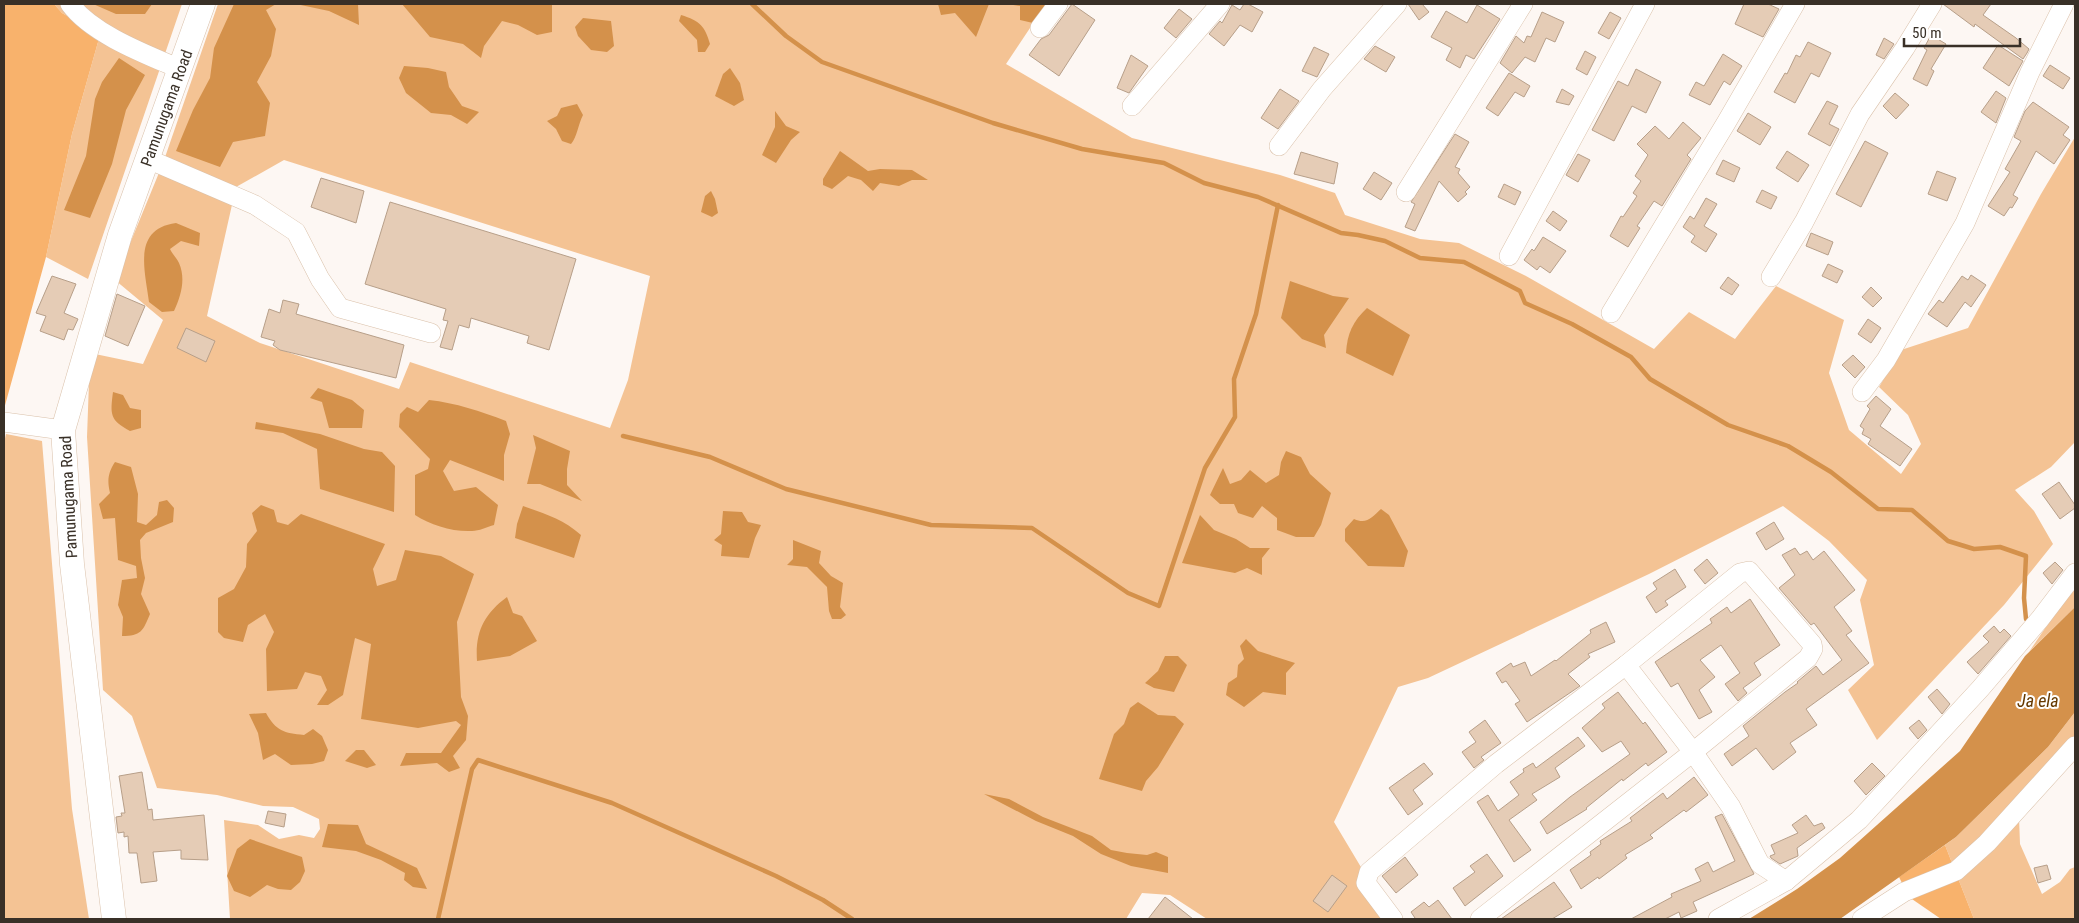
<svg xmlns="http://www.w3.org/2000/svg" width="2079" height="923" font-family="'Roboto Condensed',sans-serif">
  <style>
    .green { fill: #f4c394; fill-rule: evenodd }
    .forest { fill: #f8b26c }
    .water { fill: #d4914b }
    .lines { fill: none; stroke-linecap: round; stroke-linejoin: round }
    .stream { stroke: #d4914b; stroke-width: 4.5 }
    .building { fill: #e5ccb6; stroke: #b79f89 }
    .minor-casing { stroke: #dac1aa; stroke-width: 20 }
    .major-casing { stroke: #dac1aa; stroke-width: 25 }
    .minor { stroke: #fff; stroke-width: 19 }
    .major { stroke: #fff; stroke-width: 24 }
    .labels { text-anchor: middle; stroke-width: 4; stroke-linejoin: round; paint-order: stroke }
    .street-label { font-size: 16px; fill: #393027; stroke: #fff }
    .water-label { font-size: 18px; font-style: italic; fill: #663900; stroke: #fff }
  </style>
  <rect width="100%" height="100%" fill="#fdf7f3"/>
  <g class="green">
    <path d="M 54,4 L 182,4 L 88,279 L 46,257 L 72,134 L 100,35 L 62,13 Z"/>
    <path d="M 218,4 L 1046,4 L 1006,64 L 1132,138 L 1280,175 L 1335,193 L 1345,215 L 1420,239 L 1459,243 L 1526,276 L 1654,349 L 1689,312 L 1735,339 L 1776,286 L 1844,320 L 1829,373 L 1849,430 L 1901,474 L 1921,444 L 1908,415 L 1879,387 L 1901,350 L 1968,328 L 2041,194 L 2075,137 L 2075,442 L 2051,467 L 2015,490 L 2034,511 L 2053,544 L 2004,605 L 1877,740 L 1848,690 L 1874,665 L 1860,600 L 1867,580 L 1829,541 L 1783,506 L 1649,574 L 1428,678 L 1398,687 L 1334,822 L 1392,919 L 1207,919 L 1170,895 L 1142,893 L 1126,919 L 230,919 L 224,820 L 258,825 L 279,839 L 299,835 L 314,838 L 320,829 L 319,819 L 293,807 L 263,806 L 217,795 L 157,788 L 132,716 L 103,690 L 87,437 L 89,382 L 95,354 L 143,364 L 163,320 L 115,280 L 163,163 ZM 284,160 L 650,276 L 628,380 L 610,428 L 410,362 L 399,389 L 260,343 L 207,316 L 236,187 Z"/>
    <path d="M 6,434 L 42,441 L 72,809 L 89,919 L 4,919 L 4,443 Z"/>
    <path d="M 2075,584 L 2075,607 L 2029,652 Z"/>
    <path d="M 2075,712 L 2075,756 L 2019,817 L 2020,844 L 2042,894 L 2060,882 L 2070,869 L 2075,867 L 2075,919 L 1974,919 L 1945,845 L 1956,837 L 2048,747 Z"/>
  </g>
  <g class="forest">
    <path d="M 4,4 L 54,4 L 62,13 L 100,35 L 72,134 L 46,257 L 4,409 Z"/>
    <path d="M 1945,845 L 1974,919 L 1941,919 L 1909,897 L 1899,877 Z"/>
  </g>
  <g class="water">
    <path d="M 93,4 L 152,4 L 145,14 L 116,14 Z"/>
    <path d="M 234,4 L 276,4 L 266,10 L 276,29 L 271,56 L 257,82 L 270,103 L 265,136 L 233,142 L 220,167 L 176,151 L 193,110 L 210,78 L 214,48 Z"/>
    <path d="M 296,4 L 358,4 L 359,25 L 329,11 Z"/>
    <path d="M 402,4 L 552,4 L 552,32 L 537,35 L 518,25 L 502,21 L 484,46 L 481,58 L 463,44 L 430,37 Z"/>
    <path d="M 938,4 L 989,4 L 976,37 L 955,13 L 941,15 Z"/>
    <path d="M 1007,4 L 1046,4 L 1033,23 L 1020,20 L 1020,6 Z"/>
    <path d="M 681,15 C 700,21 705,26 710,44 L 705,52 L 698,52 L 697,40 L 679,21 Z"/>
    <path d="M 583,18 L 611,21 L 614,46 L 607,52 L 591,50 L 578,36 L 575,27 Z"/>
    <path d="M 119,58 L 145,75 L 126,110 L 112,164 L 90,218 L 64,210 L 86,156 L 95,99 L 102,82 Z"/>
    <path d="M 404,66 L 428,68 L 446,72 L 449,87 L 462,106 L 479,112 L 467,124 L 451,115 L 431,113 L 406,93 L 399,78 Z"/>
    <path d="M 730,68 L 740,83 L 744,100 L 734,106 L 715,96 L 723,74 Z"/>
    <path d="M 577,104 L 583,115 C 578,125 577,137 571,144 L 562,141 L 556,129 L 547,121 L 557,116 L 561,108 Z"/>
    <path d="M 775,111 L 786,126 L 800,132 L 791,140 L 776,163 L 762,155 L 775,127 Z"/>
    <path d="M 840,151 L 868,171 L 880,169 L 912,170 L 928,180 L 912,180 L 899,186 L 880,183 L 873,191 L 861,180 L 848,176 L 832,189 L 823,185 L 823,179 Z"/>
    <path d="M 711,191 L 715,199 L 718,213 L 712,217 L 701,212 L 705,196 Z"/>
    <path d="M 176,223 L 200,233 L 199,246 L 181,241 L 170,249 C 172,254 177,258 179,263 C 186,279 181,296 174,311 L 162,312 L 149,302 C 145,270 132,229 176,223 Z"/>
    <path d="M 1290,281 L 1333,296 L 1349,298 L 1324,335 L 1326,348 L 1302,339 L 1281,318 Z"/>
    <path d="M 1367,308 L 1410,335 L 1393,376 L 1346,353 C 1347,334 1353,321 1367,308 Z"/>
    <path d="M 318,388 L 352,400 L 364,410 L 362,428 L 329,428 L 322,402 L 310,398 Z"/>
    <path d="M 113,392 L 123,395 L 130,408 L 141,410 L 141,428 L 130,431 C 110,420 110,415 113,392 Z"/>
    <path d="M 429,400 C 456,403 480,411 506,421 L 510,434 L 504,455 L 504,481 L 450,460 L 443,471 L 454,491 L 476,487 L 498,505 L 494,525 C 487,527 479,531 472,531 C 452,532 431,525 415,515 L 415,475 L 428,469 L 430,459 L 399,427 L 400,414 L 407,407 L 418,412 Z"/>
    <path d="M 256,422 L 320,434 L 364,449 L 382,452 L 395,466 L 394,512 L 320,489 L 317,449 L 283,433 L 255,429 Z"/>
    <path d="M 533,435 L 570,451 L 567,469 L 567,485 L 582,501 L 540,484 L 527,484 L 536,448 Z"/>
    <path d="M 1286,451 L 1301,457 L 1310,474 L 1331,493 L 1321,525 L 1314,537 L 1296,537 L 1277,530 L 1277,518 L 1262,506 L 1253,518 L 1238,513 L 1234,504 L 1220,504 L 1210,495 L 1223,468 L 1230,484 L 1241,480 L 1250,470 L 1266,483 L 1279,475 L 1281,462 Z"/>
    <path d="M 115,462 L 131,467 L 138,494 L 137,522 L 146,525 L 157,515 L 159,502 L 167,500 L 174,508 L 173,522 L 146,533 L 140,540 L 141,558 L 145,578 L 141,594 L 150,614 C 143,631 141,636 122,636 L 123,617 L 118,605 L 122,580 L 137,578 L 136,566 L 118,560 L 115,518 L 103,519 L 99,504 L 110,493 C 107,480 108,473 115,462 Z"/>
    <path d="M 261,505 L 274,510 L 277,522 L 288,525 L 301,514 L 385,544 L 373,569 L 377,586 L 396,580 L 405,550 L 441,556 L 474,574 L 457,622 L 461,697 L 468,716 L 466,740 L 453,756 L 460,768 L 449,772 L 437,763 L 400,766 L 406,753 L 441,753 L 461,725 L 456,721 L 418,728 L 361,719 L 371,644 L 355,638 L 343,695 L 328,705 L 317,705 L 327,690 L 321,676 L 305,672 L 297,689 L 267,691 L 266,649 L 274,632 L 265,614 L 248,625 L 243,642 L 224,638 L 218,632 L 218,598 L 234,589 L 246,567 L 247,544 L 257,531 L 252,513 Z"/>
    <path d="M 523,506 C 545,514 563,519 581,535 L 574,558 L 515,538 L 517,524 Z"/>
    <path d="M 1381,509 L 1389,515 L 1408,551 L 1404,567 L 1368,566 L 1345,541 L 1345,529 L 1354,519 C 1367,525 1372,517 1381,509 Z"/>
    <path d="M 723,511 L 742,512 L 748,522 L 761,525 L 755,538 L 749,558 L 721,556 L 722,545 L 714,540 L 721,534 Z"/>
    <path d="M 1200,515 L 1214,530 L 1236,539 L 1250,548 L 1270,548 L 1262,558 L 1262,575 L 1247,568 L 1235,573 L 1182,563 Z"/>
    <path d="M 793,540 L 821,551 L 819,563 L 831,576 L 843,583 L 840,607 L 846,615 L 841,619 L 832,619 L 829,611 L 827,587 L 807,567 L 787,565 L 793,559 Z"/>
    <path d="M 507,597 L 513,613 L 522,616 L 537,641 L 510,656 L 477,661 C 475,632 484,614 507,597 Z"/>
    <path d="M 2075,607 L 2075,712 L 2048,747 L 1956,837 L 1840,919 L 1749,919 L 1797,889 L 1840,858 L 1960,751 L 2025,656 Z"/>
    <path d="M 1246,639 L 1258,651 L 1295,663 L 1286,673 L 1286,695 L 1263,692 L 1244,707 L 1226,695 L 1228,683 L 1237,677 L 1238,665 L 1244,659 L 1240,646 Z"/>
    <path d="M 1165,656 L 1178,656 L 1187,665 L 1174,692 L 1154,688 L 1145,683 L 1158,671 Z"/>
    <path d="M 1138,702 L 1158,715 L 1175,716 L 1184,724 L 1158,767 L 1146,781 L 1142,791 L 1099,779 L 1114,734 L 1124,724 L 1130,708 Z"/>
    <path d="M 266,713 C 276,731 284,733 304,735 L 313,729 L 322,736 L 328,750 L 324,761 L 312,764 L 291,765 L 275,754 L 263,760 L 258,733 L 249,714 Z"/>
    <path d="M 356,750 L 364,750 L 376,765 L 367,768 L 345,761 Z"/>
    <path d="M 984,794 L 1009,799 L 1043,817 L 1092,836 L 1111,850 L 1127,853 L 1147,855 L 1156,852 L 1168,857 L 1168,873 L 1131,866 L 1101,854 L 1073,836 L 1036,821 Z"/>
    <path d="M 328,824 L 358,825 L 366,844 L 417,868 L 427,889 L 413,887 L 404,880 L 405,873 L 381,860 L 356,851 L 322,847 Z"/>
    <path d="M 250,839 L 302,857 L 305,871 L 300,882 L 291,890 L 278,889 L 267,885 L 250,897 L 234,891 L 227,876 L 237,849 Z"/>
  </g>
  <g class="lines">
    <g class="stream">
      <path d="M 752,4 L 786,36 L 822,62 L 993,123 L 1082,149 L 1164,163 L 1204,183 L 1258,197 L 1341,233 L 1358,235 L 1385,241 L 1420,258 L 1464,262 L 1520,291 L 1525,303 L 1572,324 L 1631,357 L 1650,379 L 1728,425 L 1788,446 L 1831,472 L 1878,509 L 1912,510 L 1948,541 L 1974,549 L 2000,547 L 2026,556 L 2024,598 L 2026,619"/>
      <path d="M 623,436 L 710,457 L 786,489 L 931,525 L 1032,528 L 1128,593 L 1159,606 L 1205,468 L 1235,417 L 1234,379 L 1256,314 L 1278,205"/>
      <path d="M 438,919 L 472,769 L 478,760 L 612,803 L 776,876 L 823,900 L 852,919"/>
    </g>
  </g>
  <g class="building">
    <path d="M 1072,4 L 1095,20 L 1059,76 L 1029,55 L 1041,39 L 1049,35 Z"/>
    <path d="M 1244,4 L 1248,4 L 1263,12 L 1252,32 L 1240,25 L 1224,46 L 1209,34 L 1220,21 L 1222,23 L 1232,5 L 1240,10 Z"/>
    <path d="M 1408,4 L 1422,4 L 1429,12 L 1419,20 Z"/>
    <path d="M 1744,4 L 1768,4 L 1779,9 L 1763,37 L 1735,24 Z"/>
    <path d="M 1943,4 L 1991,4 L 1983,15 L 2016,38 L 2029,49 L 2027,53 L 2023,59 L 1975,24 L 1974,27 Z"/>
    <path d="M 1477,5 L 1500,19 L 1474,59 L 1466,55 L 1460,68 L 1446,60 L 1452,48 L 1431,37 L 1446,11 L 1467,23 Z"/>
    <path d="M 1179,9 L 1192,19 L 1176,38 L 1164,28 Z"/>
    <path d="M 1542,12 L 1564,22 L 1555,42 L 1546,38 L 1535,62 L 1525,57 L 1512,73 L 1500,63 L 1516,36 L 1524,43 L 1527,36 L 1531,37 Z"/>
    <path d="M 1610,12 L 1621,18 L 1609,39 L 1598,33 Z"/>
    <path d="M 1931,35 L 1946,44 L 1931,69 L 1934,71 L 1927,86 L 1913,79 L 1927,50 L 1924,48 Z"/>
    <path d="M 1884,38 L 1894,44 L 1884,59 L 1876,55 Z"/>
    <path d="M 1808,42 L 1831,53 L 1819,77 L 1811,73 L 1795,103 L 1774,92 L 1785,73 L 1787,74 L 1796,55 L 1800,57 Z"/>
    <path d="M 1998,45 L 2023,61 L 2009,86 L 1983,68 Z"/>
    <path d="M 1375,46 L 1395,57 L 1386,72 L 1364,59 Z"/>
    <path d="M 1314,47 L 1329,54 L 1317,77 L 1302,71 Z"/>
    <path d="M 1585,51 L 1596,57 L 1587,75 L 1576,69 Z"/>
    <path d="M 1723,54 L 1742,66 L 1730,85 L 1724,81 L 1710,105 L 1689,95 L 1696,82 L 1704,86 Z"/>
    <path d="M 1131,55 L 1148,66 L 1129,93 L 1117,88 Z"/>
    <path d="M 2050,65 L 2070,78 L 2063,89 L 2043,76 Z"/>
    <path d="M 1636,69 L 1661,82 L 1646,113 L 1632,106 L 1614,141 L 1592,130 L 1618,81 L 1628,86 Z"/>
    <path d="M 1509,73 L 1530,86 L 1524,97 L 1515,92 L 1498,116 L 1486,108 Z"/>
    <path d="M 1280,89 L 1299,101 L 1278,129 L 1261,118 Z"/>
    <path d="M 1562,89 L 1574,96 L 1569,105 L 1556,102 Z"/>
    <path d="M 1996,91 L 2006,98 L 1996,123 L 1981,112 Z"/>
    <path d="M 1895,93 L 1909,105 L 1896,119 L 1883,106 Z"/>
    <path d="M 1827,101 L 1838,106 L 1829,124 L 1839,129 L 1830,146 L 1808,134 Z"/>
    <path d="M 2033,102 L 2069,127 L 2063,135 L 2070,140 L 2054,164 L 2036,151 L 2013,195 L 2018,198 L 2012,208 L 2010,207 L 2004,216 L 1988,206 L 2010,172 L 2005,169 L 2021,141 L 2014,137 L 2025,111 Z"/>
    <path d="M 1748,113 L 1771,127 L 1760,145 L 1737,131 Z"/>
    <path d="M 1683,122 L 1701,138 L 1687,155 L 1691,159 L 1662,206 L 1654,201 L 1637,226 L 1640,228 L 1628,247 L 1610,236 L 1621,216 L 1623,217 L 1637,196 L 1633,193 L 1641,181 L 1635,176 L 1648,155 L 1637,144 L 1655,126 L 1669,139 Z"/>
    <path d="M 1455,134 L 1469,142 L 1455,167 L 1460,169 L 1458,173 L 1470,187 L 1465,192 L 1467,194 L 1458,202 L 1439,181 L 1415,231 L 1405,227 L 1415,204 L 1411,202 Z"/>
    <path d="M 1865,141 L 1888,153 L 1861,207 L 1836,194 Z"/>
    <path d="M 1787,151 L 1809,165 L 1798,182 L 1776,168 Z"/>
    <path d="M 1301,152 L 1338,163 L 1334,184 L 1294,174 Z"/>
    <path d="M 1578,154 L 1590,160 L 1578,182 L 1566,175 Z"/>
    <path d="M 1723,160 L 1740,168 L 1734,182 L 1716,174 Z"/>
    <path d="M 1937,171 L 1956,178 L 1947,201 L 1928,194 Z"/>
    <path d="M 1374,172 L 1392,183 L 1381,200 L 1363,189 Z"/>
    <path d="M 321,178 L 364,191 L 356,223 L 311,207 Z"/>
    <path d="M 1504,184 L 1521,192 L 1515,205 L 1498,197 Z"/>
    <path d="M 1762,190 L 1777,197 L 1771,209 L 1756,202 Z"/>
    <path d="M 1706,198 L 1717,204 L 1704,226 L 1717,234 L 1706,252 L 1691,242 L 1695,236 L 1683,227 L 1690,216 L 1694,219 Z"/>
    <path d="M 390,202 L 576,259 L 549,350 L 527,343 L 529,336 L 471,318 L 469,328 L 459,325 L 452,350 L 440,347 L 448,321 L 443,320 L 446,309 L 365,284 Z"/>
    <path d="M 1553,211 L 1567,221 L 1560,231 L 1546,221 Z"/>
    <path d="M 1811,233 L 1833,242 L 1828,255 L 1806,246 Z"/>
    <path d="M 1543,237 L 1566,251 L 1550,273 L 1540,266 L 1537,270 L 1524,260 L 1532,249 L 1534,251 Z"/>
    <path d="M 1828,264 L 1843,271 L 1837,283 L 1822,276 Z"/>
    <path d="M 1971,275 L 1986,285 L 1971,307 L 1965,302 L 1947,327 L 1928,314 L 1939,300 L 1943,303 L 1962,276 L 1968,280 Z"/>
    <path d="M 52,276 L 76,284 L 64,313 L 78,319 L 73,330 L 68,329 L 64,340 L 40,331 L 46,316 L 36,313 Z"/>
    <path d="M 1728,277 L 1739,285 L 1732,295 L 1720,288 Z"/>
    <path d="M 1871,287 L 1882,298 L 1873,307 L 1862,297 Z"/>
    <path d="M 117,294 L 145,306 L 128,346 L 105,336 Z"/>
    <path d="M 283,300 L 299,304 L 296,314 L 404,345 L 396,378 L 280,350 L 273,345 L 275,341 L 261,337 L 269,309 L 280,313 Z"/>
    <path d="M 1868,319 L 1881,328 L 1871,343 L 1858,334 Z"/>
    <path d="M 186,328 L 215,341 L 206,362 L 177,348 Z"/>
    <path d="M 1853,355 L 1865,367 L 1855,378 L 1842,365 Z"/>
    <path d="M 1876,396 L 1891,409 L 1880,426 L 1912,449 L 1900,466 L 1868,444 L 1871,439 L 1862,434 L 1864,429 L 1860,426 L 1870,409 L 1867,406 Z"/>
    <path d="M 2059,482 L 2075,505 L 2075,508 L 2060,519 L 2042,494 Z"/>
    <path d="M 1774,522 L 1784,539 L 1766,550 L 1756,533 Z"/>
    <path d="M 1795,548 L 1800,555 L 1807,551 L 1813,560 L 1824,551 L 1855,590 L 1834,607 L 1852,631 L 1846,635 L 1869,663 L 1806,709 L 1817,725 L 1790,743 L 1796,752 L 1773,770 L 1756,748 L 1732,766 L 1724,754 L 1749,736 L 1743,726 L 1785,692 L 1798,683 L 1797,682 L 1816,666 L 1823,675 L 1842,660 L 1814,623 L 1811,625 L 1779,588 L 1795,575 L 1782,555 Z"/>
    <path d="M 1707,559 L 1718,573 L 1705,584 L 1694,570 Z"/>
    <path d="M 2055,562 L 2063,570 L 2052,584 L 2043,573 Z"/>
    <path d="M 1675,569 L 1686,587 L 1665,601 L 1668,605 L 1656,613 L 1646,597 L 1657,589 L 1653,583 Z"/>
    <path d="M 1750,599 L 1780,645 L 1754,663 L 1761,675 L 1743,688 L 1747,693 L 1738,701 L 1725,684 L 1740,673 L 1721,645 L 1700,660 L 1715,677 L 1699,690 L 1712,712 L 1699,719 L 1678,683 L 1671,687 L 1655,662 L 1712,623 L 1710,619 L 1727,607 L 1731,613 Z"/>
    <path d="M 1606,622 L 1615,642 L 1588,654 L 1590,657 L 1568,674 L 1580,686 L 1527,722 L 1515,704 L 1520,701 L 1506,681 L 1502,683 L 1496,673 L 1511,663 L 1513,667 L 1525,662 L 1531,676 L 1555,660 L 1556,661 L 1591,633 L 1590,630 Z"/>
    <path d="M 1994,626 L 2000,633 L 2004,629 L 2011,636 L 1978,674 L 1967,662 L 1989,642 L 1983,636 Z"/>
    <path d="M 1937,689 L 1950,704 L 1942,714 L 1928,697 Z"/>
    <path d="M 1618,692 L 1643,724 L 1645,722 L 1667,752 L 1648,766 L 1646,763 L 1623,781 L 1622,779 L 1586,808 L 1587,809 L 1547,834 L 1540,822 L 1570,797 L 1630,754 L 1621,741 L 1602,752 L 1582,728 L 1605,708 L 1602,704 Z"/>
    <path d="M 1485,720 L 1501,743 L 1481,757 L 1484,760 L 1474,768 L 1462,752 L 1476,742 L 1469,732 Z"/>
    <path d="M 1919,720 L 1927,730 L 1918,739 L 1909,728 Z"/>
    <path d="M 1578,737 L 1585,746 L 1555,768 L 1560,777 L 1532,794 L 1537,800 L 1509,820 L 1531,850 L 1514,862 L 1477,802 L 1488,795 L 1498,811 L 1519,795 L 1510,782 L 1524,772 L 1523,769 L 1533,763 L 1536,768 Z"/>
    <path d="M 1424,763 L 1433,774 L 1413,790 L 1423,804 L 1408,815 L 1389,788 Z"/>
    <path d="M 1872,763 L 1885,776 L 1866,795 L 1854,781 Z"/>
    <path d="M 142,772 L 148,810 L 152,809 L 153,820 L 204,815 L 208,860 L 181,859 L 181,850 L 153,852 L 157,881 L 141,883 L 137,853 L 129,853 L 128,836 L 124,837 L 124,832 L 118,833 L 116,817 L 122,816 L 121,813 L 125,813 L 119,776 Z"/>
    <path d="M 1694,777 L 1708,795 L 1686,812 L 1684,810 L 1650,835 L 1653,838 L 1625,855 L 1627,858 L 1599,879 L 1598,877 L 1581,889 L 1570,870 L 1591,855 L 1590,852 L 1601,844 L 1600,841 L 1632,821 L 1630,818 L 1663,793 L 1667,799 Z"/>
    <path d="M 268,811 L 286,814 L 284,827 L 265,823 Z"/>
    <path d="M 1722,814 L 1754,874 L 1693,902 L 1697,911 L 1681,918 L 1679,912 L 1665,919 L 1631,919 L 1672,897 L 1671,894 L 1701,881 L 1695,869 L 1708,862 L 1713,872 L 1735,861 L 1715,817 Z"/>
    <path d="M 1806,815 L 1814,826 L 1822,823 L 1825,828 L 1797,848 L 1798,856 L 1780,864 L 1771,858 L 1770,856 L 1775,854 L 1771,845 L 1798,833 L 1792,825 Z"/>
    <path d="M 1487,854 L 1503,876 L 1465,906 L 1453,888 L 1475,872 L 1470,866 Z"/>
    <path d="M 1405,857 L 1418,875 L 1396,893 L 1382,876 Z"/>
    <path d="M 2047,865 L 2051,879 L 2038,883 L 2034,868 Z"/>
    <path d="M 1332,875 L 1347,886 L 1328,912 L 1313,901 Z"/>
    <path d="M 1554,882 L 1572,907 L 1552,919 L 1501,919 Z"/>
    <path d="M 1165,897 L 1193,919 L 1148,919 Z"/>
    <path d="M 1438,900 L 1452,919 L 1413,919 L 1415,918 L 1411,912 L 1424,902 L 1429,907 Z"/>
  </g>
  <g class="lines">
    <defs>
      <g id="minor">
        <path d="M 70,4 C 92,34 145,54 180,69"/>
        <path d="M 1040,28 L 1058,4"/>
        <path d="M 1132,106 L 1220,4"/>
        <path d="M 1279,146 L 1322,89 L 1397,4"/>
        <path d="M 148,159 L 255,205 L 296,232 L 320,279 L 340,308 L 431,333"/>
        <path d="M 1406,192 L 1523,4"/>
        <path d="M 1509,256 L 1645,4"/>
        <path d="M 1771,277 L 1804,222 L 1860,114 L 1905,48 L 1932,4"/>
        <path d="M 1611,313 L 1726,123 L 1795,4"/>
        <path d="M 1862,392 L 1886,360 L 1965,223 L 2030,72 L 2064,4"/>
        <path d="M 4,422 L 63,430"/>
        <path d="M 1626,665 L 1693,752 L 1731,807 L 1760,864 L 1786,881"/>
        <path d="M 1393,919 L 1366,883 L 1369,872 L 1496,764 L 1626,665 L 1740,573 L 1749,571 L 1812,644 L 1813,649 L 1808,658 L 1693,752 L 1480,919"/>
        <path d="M 1718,919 L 1786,881 L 1859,820 L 1980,689 L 2040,619 L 2075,573"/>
        <path d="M 1862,919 L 1904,892 L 1956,871 L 1987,843 L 2075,746"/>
      </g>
      <path id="major" d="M 114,919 L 72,564 L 63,430 L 120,235 L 203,4"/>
    </defs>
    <use href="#minor" class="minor-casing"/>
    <use href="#major" class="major-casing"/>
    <use href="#minor" class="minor"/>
    <use href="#major" class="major"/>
  </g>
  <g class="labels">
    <g class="street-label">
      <text transform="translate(166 108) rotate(-70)" y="6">Pamunugama Road</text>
      <text transform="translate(68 497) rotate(-93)" y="6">Pamunugama Road</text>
    </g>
    <g class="water-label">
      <text x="2038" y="707">Ja ela</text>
    </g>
  </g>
  <rect width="2079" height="923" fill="none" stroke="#393027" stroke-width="10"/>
  <path d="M1904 38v8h116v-8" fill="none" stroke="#393027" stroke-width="2.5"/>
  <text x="1912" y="38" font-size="15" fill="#393027" stroke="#ffffff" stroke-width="4" paint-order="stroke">50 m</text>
</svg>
